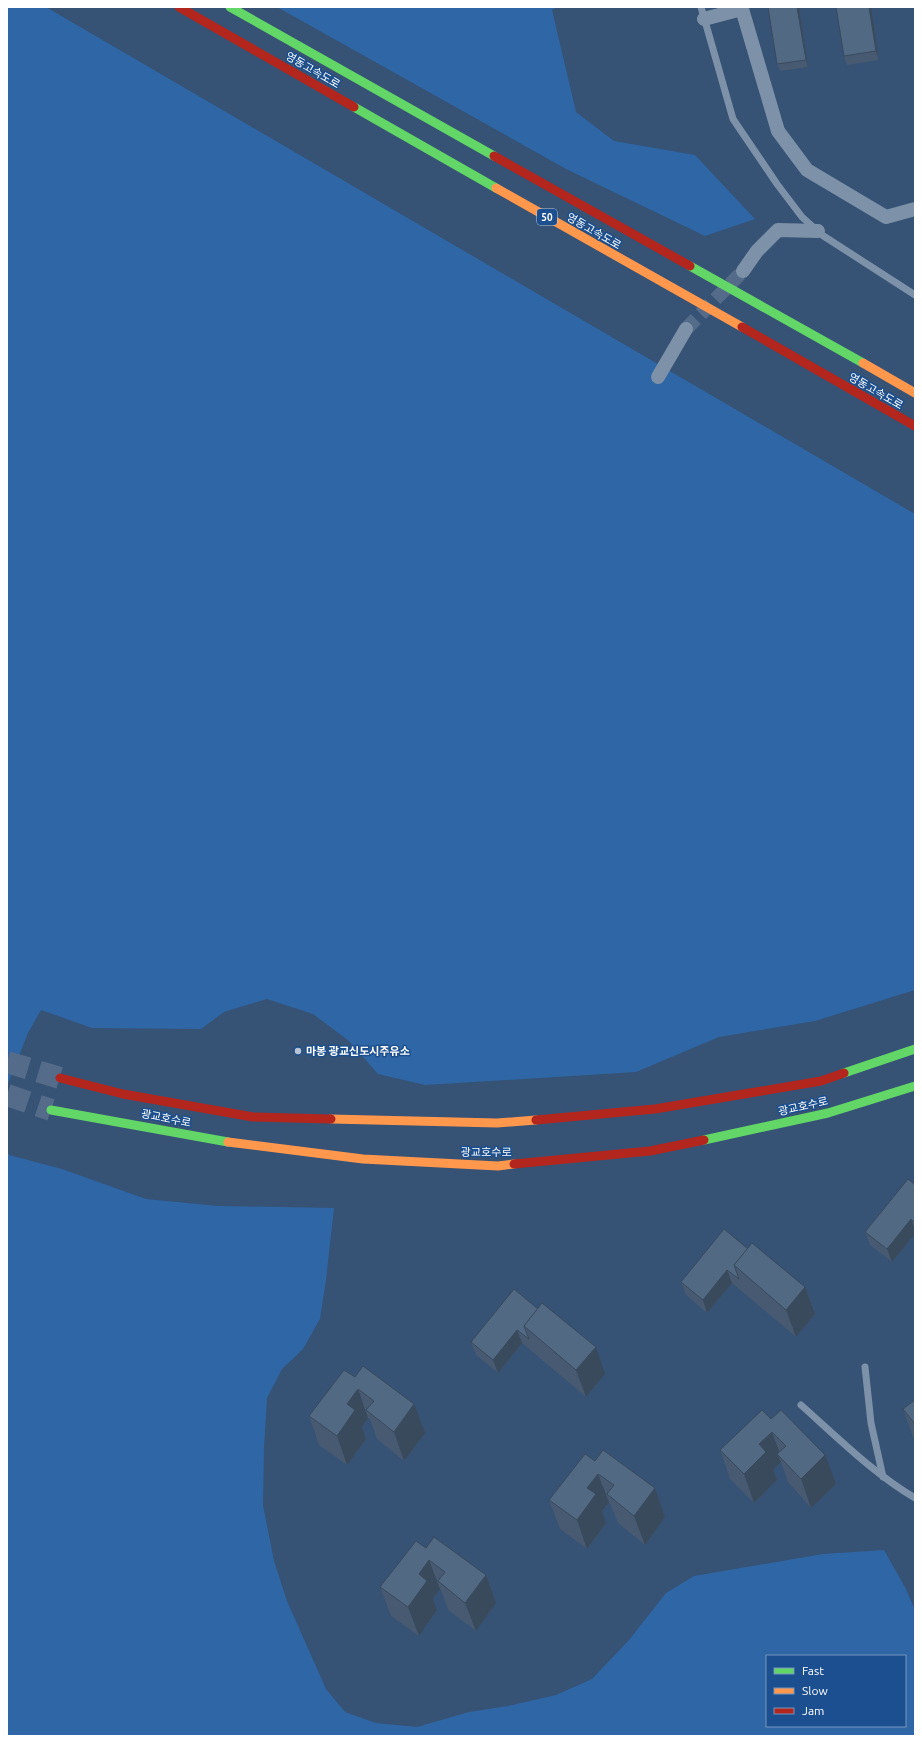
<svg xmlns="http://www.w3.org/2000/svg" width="922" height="1743" font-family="Ubuntu,'Noto Sans KR',sans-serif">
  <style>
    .green { fill: #2f66a5; fill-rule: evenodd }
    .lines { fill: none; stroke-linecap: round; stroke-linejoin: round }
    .street-tunnel { stroke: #546c89; stroke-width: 14; stroke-dasharray: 14 7; stroke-linecap: butt }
    .highway-tunnel { stroke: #546c89; stroke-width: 22; stroke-dasharray: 22 11; stroke-linecap: butt }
    .lane { stroke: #7d92a8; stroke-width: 7 }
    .street { stroke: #7d92a8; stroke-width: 14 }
    .fast { stroke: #63d668; stroke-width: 9 }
    .slow { stroke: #ff974d; stroke-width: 9 }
    .jam { stroke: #b3261e; stroke-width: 9 }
    .wall { fill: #475a72 }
    .shaded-wall { fill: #394a5c }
    .building { fill: #526984; stroke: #394a5c }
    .poi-dot { fill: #b9c2ce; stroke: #1b4f8f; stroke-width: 1.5 }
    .labels { text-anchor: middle; stroke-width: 3; stroke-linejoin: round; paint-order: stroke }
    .shield { fill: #1b4f8f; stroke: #bbcadd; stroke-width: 1 }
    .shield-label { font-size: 10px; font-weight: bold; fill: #fff }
    .street-label { font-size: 11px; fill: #fff; stroke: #1b4f8f }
    .poi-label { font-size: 11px; font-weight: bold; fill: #fff; stroke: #1b4f8f; text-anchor: start }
  </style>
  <rect width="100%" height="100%" fill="#365274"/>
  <g class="green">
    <path d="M 7,7 L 46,7 L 915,514 L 915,990 L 815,1021 L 719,1037 L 636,1072 L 425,1085 L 378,1074 L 349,1041 L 313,1014 L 267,999 L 224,1012 L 201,1029 L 92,1028 L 41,1010 L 28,1033 L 7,1086 Z"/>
    <path d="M 277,7 L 557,7 L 552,10 L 576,112 L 614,141 L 695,155 L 755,219 L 705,236 L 566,169 Z"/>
    <path d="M 7,1150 L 9,1155 L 62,1169 L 146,1199 L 218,1206 L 334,1208 L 326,1280 L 320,1319 L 303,1349 L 282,1369 L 267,1398 L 264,1448 L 263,1505 L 274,1561 L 287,1601 L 326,1689 L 345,1712 L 376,1723 L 417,1727 L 469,1712 L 508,1706 L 556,1695 L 592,1679 L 629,1640 L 666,1593 L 694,1576 L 823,1554 L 884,1550 L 906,1589 L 915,1610 L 915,1736 L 7,1736 ZM 767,1656 L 905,1656 L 905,1726 L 767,1726 Z"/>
  </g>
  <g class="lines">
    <path class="street-tunnel" d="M 686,329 L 743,271"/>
    <g class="highway-tunnel">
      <path d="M 7,1062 L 60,1078"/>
      <path d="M 7,1095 L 51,1110"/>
    </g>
    <g class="lane">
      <path d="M 701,7 L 733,119 L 777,184 L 802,217 L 822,235 L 915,295"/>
      <path d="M 865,1367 L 871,1423 L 883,1477"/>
      <path d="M 801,1405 C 838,1438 873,1473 915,1498"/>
    </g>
    <g class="street">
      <path d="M 704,19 L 742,9 L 778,131 L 807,170 L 886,217 L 915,209"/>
      <path d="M 743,271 L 757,251 L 778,230 L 818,231"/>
      <path d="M 658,377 L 686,329"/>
    </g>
    <g class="fast">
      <path d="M 230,7 L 494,156"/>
      <path d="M 354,107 L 496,188"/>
      <path d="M 690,266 L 863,363"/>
      <path d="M 844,1073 L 915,1049"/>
      <path d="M 51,1110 L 228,1142"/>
      <path d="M 704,1140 L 828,1113 L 915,1086"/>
    </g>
    <g class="slow">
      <path d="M 496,188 L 742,327"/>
      <path d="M 863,363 L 915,393"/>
      <path d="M 331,1119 L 497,1123 L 536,1120"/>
      <path d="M 228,1142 L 363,1159 L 498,1166 L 514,1164"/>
    </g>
    <g class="jam">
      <path d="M 179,7 L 354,107"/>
      <path d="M 494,156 L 690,266"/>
      <path d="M 742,327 L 915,426"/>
      <path d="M 60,1078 L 123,1094 L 253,1117 L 331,1119"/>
      <path d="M 536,1120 L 655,1109 L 821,1081 L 844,1073"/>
      <path d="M 514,1164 L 650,1151 L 704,1140"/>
    </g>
  </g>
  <g class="wall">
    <path d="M 768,7 L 799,7 L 808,67 L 780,71 L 777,64 Z"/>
    <path d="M 871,7 L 879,60 L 847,65 L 844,56 Z"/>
    <path d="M 915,1185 L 915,1234 L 892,1262 L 870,1245 L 865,1232 Z"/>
    <path d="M 748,1249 L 805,1287 L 815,1314 L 796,1337 L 732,1283 L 707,1313 L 686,1295 L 681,1282 Z"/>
    <path d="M 514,1289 L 605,1374 L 586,1397 L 522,1343 L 498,1373 L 476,1355 L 471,1342 Z"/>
    <path d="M 344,1370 L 425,1433 L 404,1461 L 377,1439 L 370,1419 L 368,1418 L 362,1427 L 366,1439 L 347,1465 L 319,1445 L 309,1416 Z"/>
    <path d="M 915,1400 L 915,1440 L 913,1437 L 903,1409 Z"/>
    <path d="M 771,1419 L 836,1484 L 811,1508 L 788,1482 L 781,1462 L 773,1470 L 777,1480 L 754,1503 L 730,1479 L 720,1450 Z"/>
    <path d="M 595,1461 L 655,1488 L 665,1517 L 645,1545 L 618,1523 L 610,1504 L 609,1502 L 602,1511 L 606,1523 L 587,1549 L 560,1529 L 549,1500 Z"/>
    <path d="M 426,1548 L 486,1575 L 496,1603 L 476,1631 L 448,1610 L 441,1590 L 440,1589 L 433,1598 L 437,1610 L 419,1636 L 391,1616 L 380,1587 Z"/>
  </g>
  <g class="shaded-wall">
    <path d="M 797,7 L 799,7 L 808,67 L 806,60 Z"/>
    <path d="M 869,7 L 871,7 L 879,60 L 876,51 Z"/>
    <path d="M 911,1219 L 915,1230 L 915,1234 L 892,1262 L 887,1249 Z"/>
    <path d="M 727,1270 L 732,1283 L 707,1313 L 703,1300 Z"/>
    <path d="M 805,1287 L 815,1314 L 796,1337 L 786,1310 Z"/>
    <path d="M 517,1330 L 522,1343 L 498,1373 L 493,1360 Z"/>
    <path d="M 596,1347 L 605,1374 L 586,1397 L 576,1370 Z"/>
    <path d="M 358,1389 L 368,1418 L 362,1427 L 366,1439 L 347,1465 L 337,1436 L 347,1404 Z"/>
    <path d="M 414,1404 L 425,1433 L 404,1461 L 394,1432 Z"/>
    <path d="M 772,1432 L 782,1459 L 777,1454 L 781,1462 L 773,1470 L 777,1480 L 754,1503 L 744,1474 L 759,1444 Z"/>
    <path d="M 825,1455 L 836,1484 L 811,1508 L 801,1479 Z"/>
    <path d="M 598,1474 L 609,1502 L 602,1511 L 606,1523 L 587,1549 L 577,1520 L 587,1488 Z"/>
    <path d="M 655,1488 L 665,1517 L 645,1545 L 634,1516 Z"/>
    <path d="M 429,1560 L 440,1589 L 433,1598 L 437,1610 L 419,1636 L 408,1607 L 419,1574 Z"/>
    <path d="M 486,1575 L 496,1603 L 476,1631 L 465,1603 Z"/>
  </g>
  <g class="building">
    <path d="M 768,7 L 797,7 L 806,60 L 777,64 Z"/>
    <path d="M 836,7 L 869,7 L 876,51 L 844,56 Z"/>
    <path d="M 908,1179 L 915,1185 L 915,1223 L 911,1219 L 887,1249 L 865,1232 Z"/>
    <path d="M 724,1229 L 748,1249 L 734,1265 L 739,1279 L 727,1270 L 703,1300 L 681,1282 Z"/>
    <path d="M 752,1243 L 805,1287 L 786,1310 L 734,1265 Z"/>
    <path d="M 514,1289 L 538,1309 L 524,1326 L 529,1339 L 517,1330 L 493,1360 L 471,1342 Z"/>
    <path d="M 542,1303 L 596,1347 L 576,1370 L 524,1326 Z"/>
    <path d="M 363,1366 L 414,1404 L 394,1432 L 366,1410 L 374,1401 L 358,1389 L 347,1404 L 355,1410 L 337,1436 L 309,1416 L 344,1370 L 355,1377 Z"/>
    <path d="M 915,1400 L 915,1424 L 903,1409 Z"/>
    <path d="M 762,1410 L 771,1419 L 781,1410 L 825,1455 L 801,1479 L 777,1454 L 786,1446 L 772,1432 L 759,1444 L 766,1452 L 744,1474 L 720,1450 Z"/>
    <path d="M 603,1450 L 655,1488 L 634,1516 L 607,1494 L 614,1485 L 598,1474 L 587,1488 L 596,1494 L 577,1520 L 549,1500 L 585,1454 L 595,1461 Z"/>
    <path d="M 434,1537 L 486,1575 L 465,1603 L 438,1581 L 445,1572 L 429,1560 L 419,1574 L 427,1581 L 408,1607 L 380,1587 L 416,1541 L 426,1548 Z"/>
  </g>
  <circle class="poi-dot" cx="298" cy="1051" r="4"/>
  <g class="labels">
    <rect class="shield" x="537" y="209" width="20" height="16" rx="3"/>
    <g class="shield-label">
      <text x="547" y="221">50</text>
    </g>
    <g class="street-label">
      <text transform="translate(313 70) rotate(30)" y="4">영동고속도로</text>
      <text transform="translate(594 231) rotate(30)" y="4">영동고속도로</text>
      <text transform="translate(876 391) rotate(30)" y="4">영동고속도로</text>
      <text transform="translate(803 1106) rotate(-13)" y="4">광교호수로</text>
      <text transform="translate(166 1118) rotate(11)" y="4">광교호수로</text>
      <text x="486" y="1156">광교호수로</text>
    </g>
    <g class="poi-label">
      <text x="306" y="1055">마봉 광교신도시주유소</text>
    </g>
  </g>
  <rect width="922" height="1743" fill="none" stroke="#ffffff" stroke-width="16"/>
  <rect x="766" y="1655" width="140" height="72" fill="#1b4f8f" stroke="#7695bc"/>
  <rect x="774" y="1668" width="20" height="6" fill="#63d668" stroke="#7695bc"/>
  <text x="802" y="1675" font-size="12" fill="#ffffff">Fast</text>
  <rect x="774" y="1688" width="20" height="6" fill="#ff974d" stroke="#7695bc"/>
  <text x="802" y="1695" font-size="12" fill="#ffffff">Slow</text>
  <rect x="774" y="1708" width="20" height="6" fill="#b3261e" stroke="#7695bc"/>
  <text x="802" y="1715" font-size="12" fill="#ffffff">Jam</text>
</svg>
